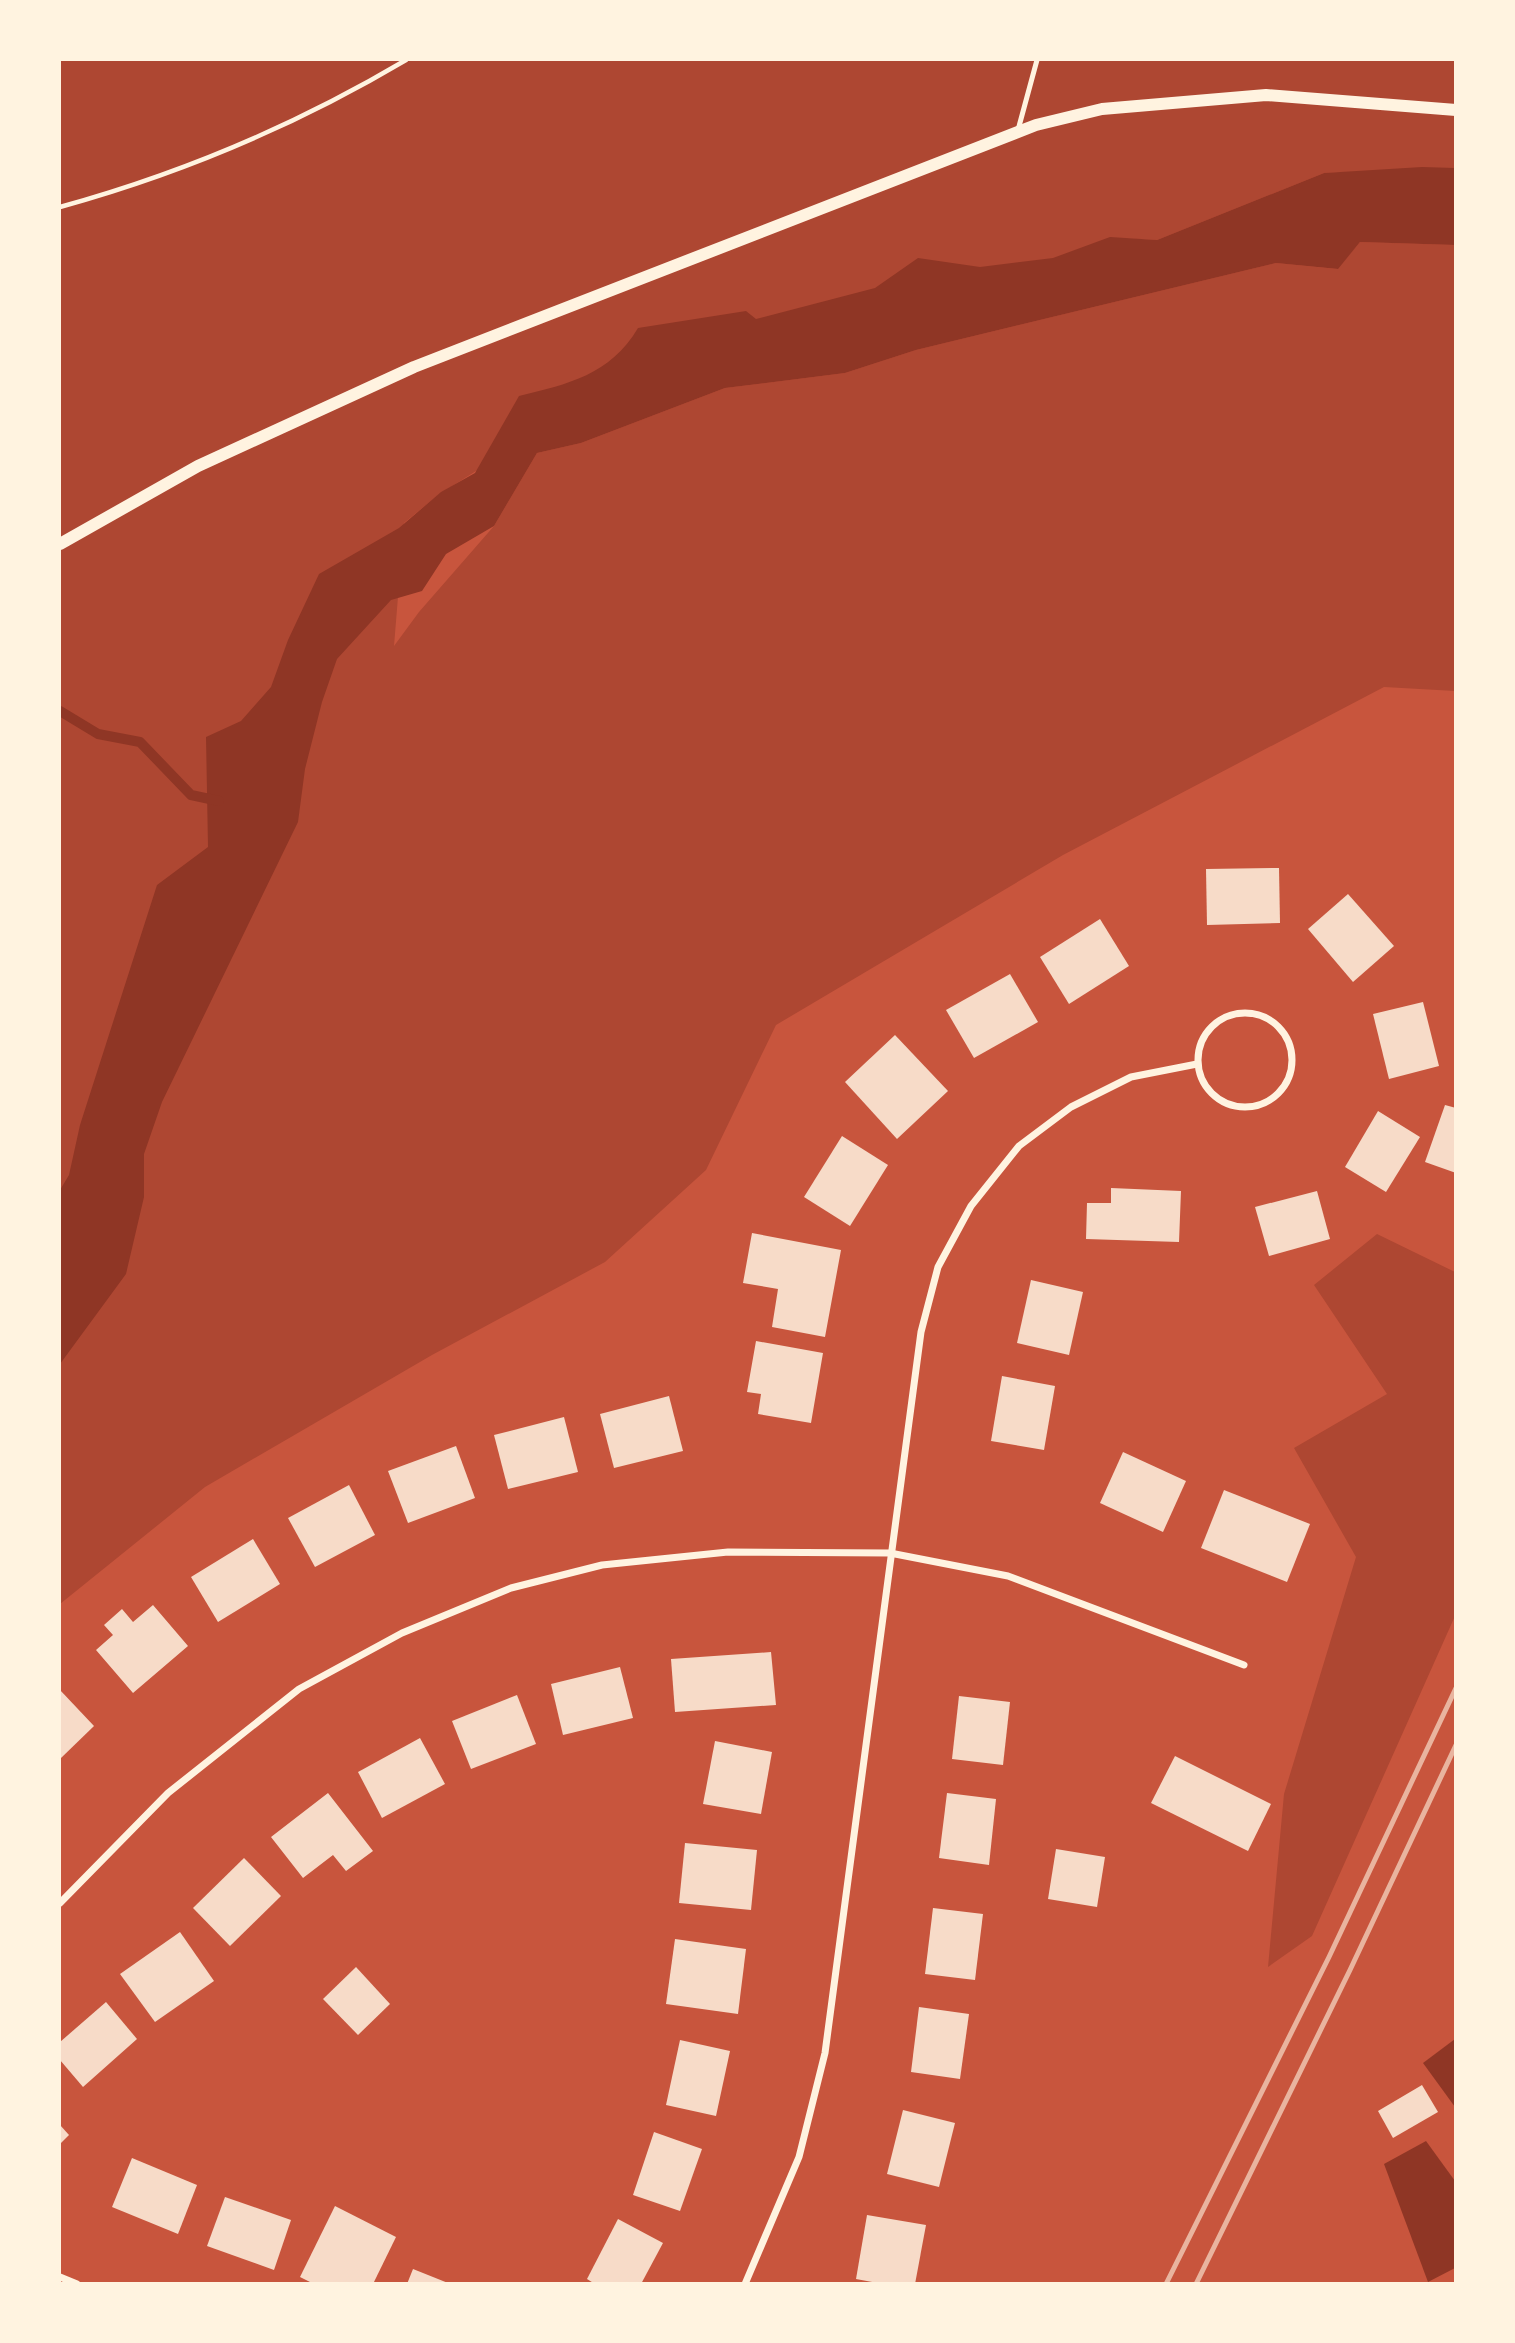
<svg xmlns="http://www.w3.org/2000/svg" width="1515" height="2343" font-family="Lato,sans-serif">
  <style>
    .green { fill: #ae4732 }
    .water { fill: #8f3625 }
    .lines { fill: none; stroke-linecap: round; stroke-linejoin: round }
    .stream { stroke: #8f3625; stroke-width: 10 }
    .building { fill: #f7dbc8 }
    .path { stroke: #fff3e0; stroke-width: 4.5 }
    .service { stroke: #fff3e0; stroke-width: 5 }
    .minor { stroke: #fff3e0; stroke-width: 7 }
    .tertiary { stroke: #fff3e0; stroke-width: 12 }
    .rail { stroke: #e9b49f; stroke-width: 5 }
  </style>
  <rect width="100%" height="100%" fill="#c8553d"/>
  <g class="green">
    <path d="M 60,60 L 1455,60 L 1455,168 L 1324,173 L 1157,240 L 1116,238 L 476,471 L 438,495 L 404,523 L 394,646 L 419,612 L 494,526 L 537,453 L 581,443 L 725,388 L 845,373 L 916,350 L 1276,263 L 1337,269 L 1360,242 L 1455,245 L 1455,691 L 1384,687 L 1063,855 L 776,1025 L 706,1170 L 605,1262 L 432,1355 L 205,1487 L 60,1604 Z"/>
    <path d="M 1377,1234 L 1455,1272 L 1455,1616 L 1312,1936 L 1268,1967 L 1284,1794 L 1356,1557 L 1294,1448 L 1387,1394 L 1314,1285 Z"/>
  </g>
  <g class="water">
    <path d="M 1422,167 L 1455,168 L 1455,245 L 1360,242 L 1338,269 L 1276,263 L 916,350 L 845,373 L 725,388 L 581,443 L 537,453 L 494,526 L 446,554 L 422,591 L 391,600 L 337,659 L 322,702 L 305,769 L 298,822 L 162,1102 L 144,1154 L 144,1197 L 126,1274 L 60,1364 L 60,1190 L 69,1175 L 80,1125 L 157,885 L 208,847 L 206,737 L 241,721 L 271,687 L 288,640 L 319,574 L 399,528 L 441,492 L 475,473 L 519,396 C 568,384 610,375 638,328 L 746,311 L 756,319 L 875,288 L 918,258 L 980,267 L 1053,258 L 1110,237 L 1157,240 L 1324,173 Z"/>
    <path d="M 1455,2039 L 1455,2107 L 1423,2063 Z"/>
    <path d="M 1426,2141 L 1455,2181 L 1455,2268 L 1428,2282 L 1384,2164 Z"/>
  </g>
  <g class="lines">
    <path class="stream" d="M 60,711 L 98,734 L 140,742 L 191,795 L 219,801"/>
  </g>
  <g class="building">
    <path d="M 1279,868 L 1280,923 L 1207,925 L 1206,869 Z"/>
    <path d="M 1348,894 L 1394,946 L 1353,982 L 1308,929 Z"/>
    <path d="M 1100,919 L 1129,966 L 1069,1004 L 1040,957 Z"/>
    <path d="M 1010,974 L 1038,1022 L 974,1058 L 946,1010 Z"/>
    <path d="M 1423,1002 L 1439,1066 L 1389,1079 L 1373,1014 Z"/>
    <path d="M 895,1035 L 948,1091 L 897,1139 L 845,1082 Z"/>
    <path d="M 1445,1105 L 1456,1108 L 1456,1173 L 1425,1162 Z"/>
    <path d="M 1378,1111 L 1420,1137 L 1386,1192 L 1345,1167 Z"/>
    <path d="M 842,1136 L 888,1165 L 850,1226 L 804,1197 Z"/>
    <path d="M 1111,1188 L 1181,1191 L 1179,1242 L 1086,1239 L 1087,1203 L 1111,1203 Z"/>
    <path d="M 1317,1191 L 1330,1239 L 1269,1256 L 1255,1207 Z"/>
    <path d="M 752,1233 L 841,1250 L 825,1337 L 772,1327 L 778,1289 L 743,1283 Z"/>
    <path d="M 1031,1280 L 1083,1292 L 1069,1355 L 1017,1343 Z"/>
    <path d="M 756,1341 L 823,1353 L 811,1423 L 758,1414 L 761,1394 L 747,1392 Z"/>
    <path d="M 1002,1376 L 1055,1386 L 1044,1450 L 991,1441 Z"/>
    <path d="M 669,1396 L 683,1451 L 614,1468 L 600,1414 Z"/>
    <path d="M 564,1417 L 578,1472 L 508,1489 L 494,1435 Z"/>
    <path d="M 456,1446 L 475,1498 L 408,1523 L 388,1471 Z"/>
    <path d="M 1123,1452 L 1186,1481 L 1163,1532 L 1100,1503 Z"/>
    <path d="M 349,1485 L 375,1535 L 315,1567 L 288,1518 Z"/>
    <path d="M 1224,1490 L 1310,1524 L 1287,1582 L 1201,1548 Z"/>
    <path d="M 253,1539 L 280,1584 L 218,1622 L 191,1577 Z"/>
    <path d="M 153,1605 L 188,1646 L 133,1693 L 96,1650 L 113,1635 L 104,1625 L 122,1609 L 133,1622 Z"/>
    <path d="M 771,1652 L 776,1705 L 675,1712 L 671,1659 Z"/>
    <path d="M 620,1667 L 633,1718 L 563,1735 L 551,1684 Z"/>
    <path d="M 60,1690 L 94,1726 L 60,1759 Z"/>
    <path d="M 517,1695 L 536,1744 L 471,1769 L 452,1721 Z"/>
    <path d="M 959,1696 L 1010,1702 L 1003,1765 L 952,1759 Z"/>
    <path d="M 420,1738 L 445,1784 L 382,1818 L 358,1772 Z"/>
    <path d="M 715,1741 L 772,1752 L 761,1814 L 703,1804 Z"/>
    <path d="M 1175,1756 L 1271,1804 L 1248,1851 L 1151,1803 Z"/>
    <path d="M 328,1793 L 373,1851 L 346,1871 L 333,1855 L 303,1878 L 271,1837 Z"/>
    <path d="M 947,1793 L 996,1799 L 989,1865 L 939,1858 Z"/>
    <path d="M 685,1843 L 757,1850 L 751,1910 L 679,1903 Z"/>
    <path d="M 1056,1849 L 1105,1857 L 1097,1907 L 1048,1899 Z"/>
    <path d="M 244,1858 L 281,1896 L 230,1946 L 193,1908 Z"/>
    <path d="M 933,1908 L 983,1914 L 975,1980 L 925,1974 Z"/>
    <path d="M 180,1932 L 214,1981 L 155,2022 L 120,1974 Z"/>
    <path d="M 675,1939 L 746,1949 L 738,2014 L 666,2004 Z"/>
    <path d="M 356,1967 L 390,2004 L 358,2035 L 323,1999 Z"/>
    <path d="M 106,2002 L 137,2039 L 83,2087 L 60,2060 L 60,2042 Z"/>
    <path d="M 919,2007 L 969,2014 L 960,2079 L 911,2072 Z"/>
    <path d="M 680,2040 L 730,2051 L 716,2116 L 666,2105 Z"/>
    <path d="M 1422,2085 L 1438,2112 L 1393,2138 L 1378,2111 Z"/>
    <path d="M 903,2110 L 955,2123 L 939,2187 L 887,2174 Z"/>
    <path d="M 60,2125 L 69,2135 L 60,2144 Z"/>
    <path d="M 654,2132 L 702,2149 L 680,2211 L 633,2195 Z"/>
    <path d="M 132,2158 L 197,2185 L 178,2234 L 112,2207 Z"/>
    <path d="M 225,2197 L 291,2220 L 274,2270 L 207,2246 Z"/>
    <path d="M 335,2206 L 396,2237 L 373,2284 L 314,2284 L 300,2277 Z"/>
    <path d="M 867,2215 L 926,2225 L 915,2284 L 883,2284 L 856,2279 Z"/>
    <path d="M 618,2219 L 663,2243 L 641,2284 L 595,2284 L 587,2279 Z"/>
    <path d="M 413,2269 L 448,2283 L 448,2284 L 407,2284 Z"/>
  </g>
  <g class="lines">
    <path class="path" d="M 60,207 C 180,174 298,124 406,60"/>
    <path class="service" d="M 1018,130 L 1037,60"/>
    <g class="minor">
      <circle cx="1245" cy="1060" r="47"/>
      <path d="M 60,1903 L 168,1793 L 299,1689 L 402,1633 L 511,1588 L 602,1565 L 728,1552 L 890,1553 L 1008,1576 L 1244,1665"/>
      <path d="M 60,2277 L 77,2284"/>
      <path d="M 745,2284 L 799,2157 L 825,2053 L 921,1332 L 938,1267 L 971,1206 L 1019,1146 L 1071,1107 L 1131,1077 L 1197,1064"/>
    </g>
    <path class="tertiary" d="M 60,544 L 198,466 L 414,367 L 1036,125 L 1102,109 L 1266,95 L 1456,110"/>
    <g class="rail">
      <path d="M 1166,2284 L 1329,1957 L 1456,1688"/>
      <path d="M 1196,2284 L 1350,1970 L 1456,1745"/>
    </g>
  </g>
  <rect width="1515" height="2343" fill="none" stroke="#fff3e0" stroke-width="122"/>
</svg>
